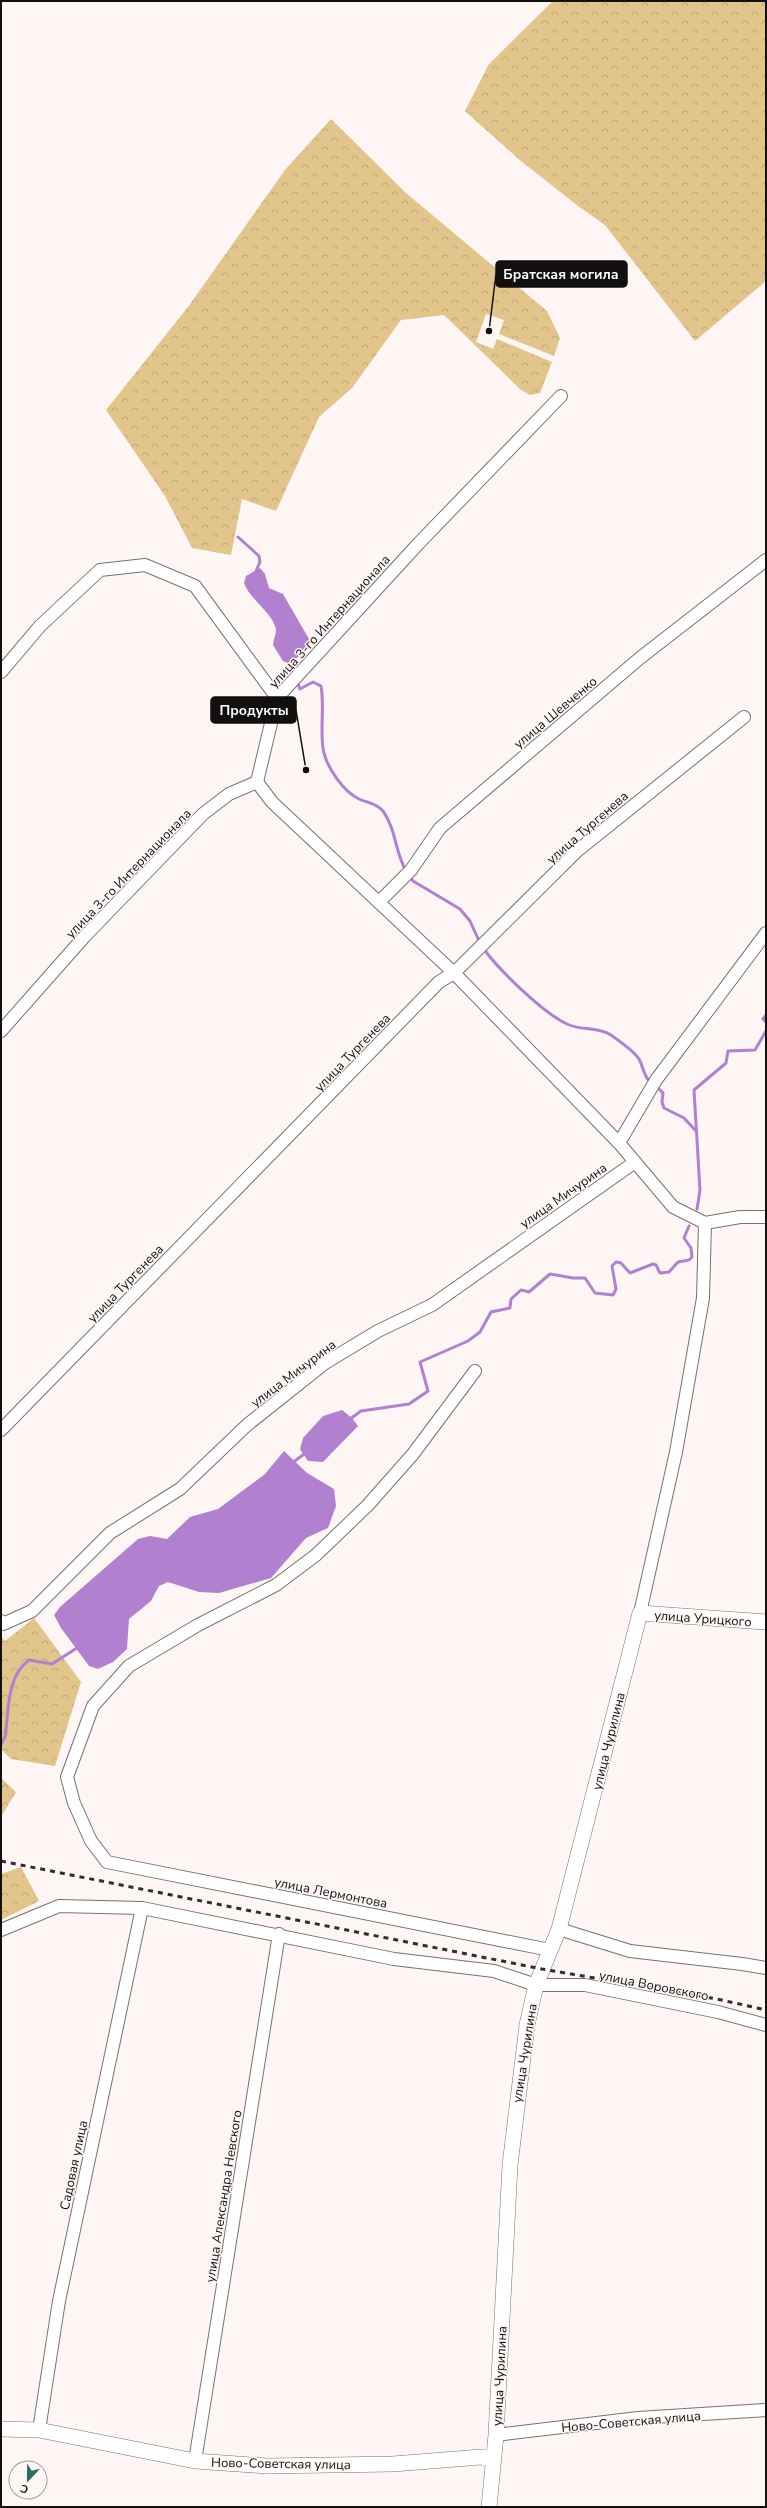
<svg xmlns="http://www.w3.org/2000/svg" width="767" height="2508" font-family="'Nunito Sans',sans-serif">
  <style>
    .forest { fill: url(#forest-crowns) }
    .water { fill: #b181cf }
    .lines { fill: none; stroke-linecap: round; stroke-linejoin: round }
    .stream { stroke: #b181cf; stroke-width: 3 }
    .minor-casing { stroke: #797070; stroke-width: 14 }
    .tertiary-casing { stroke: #797070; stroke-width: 16 }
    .minor { stroke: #fff; stroke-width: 12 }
    .tertiary { stroke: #fff; stroke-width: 15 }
    .rail { stroke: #302d2d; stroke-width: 3; stroke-dasharray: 5 5; stroke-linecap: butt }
    .labels { text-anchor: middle; stroke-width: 3; stroke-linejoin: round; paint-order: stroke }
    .street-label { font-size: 13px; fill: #120f0f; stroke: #fef5f5 }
    .leader { fill: none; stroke: #120f0f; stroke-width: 1.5 }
    .callout-dot { fill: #120f0f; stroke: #fef5f5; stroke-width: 1.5 }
    .callout { fill: #120f0f; stroke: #120f0f; stroke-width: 1.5 }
    .callout-label { font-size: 14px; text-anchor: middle; font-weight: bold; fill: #fff }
  </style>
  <defs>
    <pattern id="forest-crowns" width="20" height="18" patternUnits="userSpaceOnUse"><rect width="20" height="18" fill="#e2c58b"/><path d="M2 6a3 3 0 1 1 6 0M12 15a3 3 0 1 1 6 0" fill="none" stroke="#c1a877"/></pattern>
  </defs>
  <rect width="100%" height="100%" fill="#fef5f5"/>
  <g class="forest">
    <path d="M 553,1 L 766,1 L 766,281 L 695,341 L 605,225 L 578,206 L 521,161 L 465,111 L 489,64 Z"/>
    <path d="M 331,119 L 406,193 L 547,311 L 560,338 L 554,356 L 499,334 L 504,320 L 486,314 L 476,342 L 493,349 L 497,339 L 552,362 L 540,393 L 530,395 L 521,390 L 444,315 L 401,320 L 352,388 L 319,417 L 276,511 L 242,499 L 231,555 L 192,548 L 165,496 L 106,410 L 188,307 L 285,170 Z"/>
    <path d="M 34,1618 L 81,1682 L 55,1766 L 11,1759 L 1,1749 L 1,1636 L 5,1641 Z"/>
    <path d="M 1,1778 L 16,1792 L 1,1817 Z"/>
    <path d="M 21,1867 L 39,1901 L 1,1920 L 1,1874 Z"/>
  </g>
  <g class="water">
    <path d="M 260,568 L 265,574 L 269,588 L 283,594 L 309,639 L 308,648 L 290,664 L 283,661 L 273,645 C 273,640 276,635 276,630 C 274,614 250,600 244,583 L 246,576 Z"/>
    <path d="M 342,1410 L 352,1418 L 358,1426 L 323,1462 L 308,1461 L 300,1449 L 303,1438 L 323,1416 Z"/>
    <path d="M 284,1451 L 307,1473 L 334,1489 L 336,1506 L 328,1528 L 306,1538 L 271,1578 L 219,1593 L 199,1592 L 168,1582 L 159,1586 L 151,1601 L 129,1619 L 127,1649 L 113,1662 L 98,1669 L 89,1666 L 61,1628 L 54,1615 L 60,1607 L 138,1539 L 150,1536 L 167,1539 L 190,1517 L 218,1509 L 265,1474 Z"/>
  </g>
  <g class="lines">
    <g class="stream">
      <path d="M 238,537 L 259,556 L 260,562 L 256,571"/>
      <path d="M 290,660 L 294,674"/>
      <path d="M 297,681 L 300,689 L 313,682 L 321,686 C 325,707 319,735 324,753 C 328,769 344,792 359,799 C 368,803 376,803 383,811 C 396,829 395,852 406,871"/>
      <path d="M 409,876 L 413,881 L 460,909 L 470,921 L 480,943"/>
      <path d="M 483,948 C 499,970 543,1013 567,1024 C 581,1031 596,1026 611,1035 C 619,1041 634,1051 639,1059 C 644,1068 643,1076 651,1083"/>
      <path d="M 766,1015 L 763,1019 L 766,1022"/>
      <path d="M 656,1086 L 663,1093 L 662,1102 L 664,1108 L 684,1118 L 695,1130"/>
      <path d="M 697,1209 L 700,1190 L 694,1090 L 726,1063 L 728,1051 L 755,1050 L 766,1031"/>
      <path d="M 350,1419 L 361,1411 L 409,1404 L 428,1391 L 420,1362 L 468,1341 L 480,1332 L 491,1312 L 510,1308 L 511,1299 L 521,1290 L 529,1292 L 550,1274 L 573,1278 L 585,1278 L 595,1293 L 613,1295 L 616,1289 L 612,1266 L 616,1262 L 621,1263 L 630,1273 L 653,1264 L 656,1265 L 660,1273 L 669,1272 L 678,1262 L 689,1260 L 692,1257 L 691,1248 L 684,1238 L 689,1226"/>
      <path d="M 292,1463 L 307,1452"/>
      <path d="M 1,1744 L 5,1737 C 9,1711 6,1677 29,1660 L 52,1664 L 80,1646"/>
    </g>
    <defs>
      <g id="minor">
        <path d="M 1,672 L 40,626 L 100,570 L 145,565 L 195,586 L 277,698"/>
        <path d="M 257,782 L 272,802 L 454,973 L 619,1143 L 673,1207 L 705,1223"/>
        <path d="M 379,902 L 411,870 L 440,828 L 640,658 L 766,560"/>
        <path d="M 1,1031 L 84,937 L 203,814 L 229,794 L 257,782 L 277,698 L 419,543 L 561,396"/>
        <path d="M 619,1143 L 656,1080 L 766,933"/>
        <path d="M 705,1223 L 740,1217 L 766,1217"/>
        <path d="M 475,1371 L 413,1454 L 368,1505 L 316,1555 L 276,1585 L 198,1625 L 129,1666 L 93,1706 L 67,1777 L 74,1803 L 91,1841 L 107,1862 L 550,1950"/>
        <path d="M 1,1430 L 439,982 L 454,973 L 577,851 L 744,717"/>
        <path d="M 640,1613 L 676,1452 L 703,1298 L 705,1223"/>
        <path d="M 1,1621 L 3,1624 L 32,1611 L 110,1533 L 180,1489 L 247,1425 L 325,1363 L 378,1331 L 432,1305 L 635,1162"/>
        <path d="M 559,1929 L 630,1951 L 742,1964 L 766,1968"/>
        <path d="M 1,1930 L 59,1906 L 142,1908 L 394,1959 L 494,1971 L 536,1985 L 585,1985 L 718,2012 L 766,2025"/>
        <path d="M 39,2430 L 59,2301 L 142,1908"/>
        <path d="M 496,2435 L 638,2418 L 766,2410"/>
        <path d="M 195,2461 L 279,1934"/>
      </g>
      <g id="tertiary">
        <path d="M 1,2429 L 39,2430 L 195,2461 L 267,2466 L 393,2464 L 481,2457 L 492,2459"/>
        <path d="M 489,2507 L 496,2435 L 510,2165 L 527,2025 L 536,1985 L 559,1929 L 640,1613 L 766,1622"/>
      </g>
    </defs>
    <use href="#minor" class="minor-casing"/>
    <use href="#tertiary" class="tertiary-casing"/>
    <use href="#minor" class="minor"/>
    <use href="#tertiary" class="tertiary"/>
    <path class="rail" d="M 1,1861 L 542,1969 L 717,1999 L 766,2010"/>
  </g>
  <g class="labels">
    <g class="street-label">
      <text transform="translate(329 621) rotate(-48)" y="5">улица 3-го Интернационала</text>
      <text transform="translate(555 712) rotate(-40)" y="5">улица Шевченко</text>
      <text transform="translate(587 827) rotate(-41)" y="5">улица Тургенева</text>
      <text transform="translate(128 873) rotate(-46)" y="5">улица 3-го Интернационала</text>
      <text transform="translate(352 1052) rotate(-46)" y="5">улица Тургенева</text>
      <text transform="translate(563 1195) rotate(-35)" y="5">улица Мичурина</text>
      <text transform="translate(125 1283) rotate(-46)" y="5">улица Тургенева</text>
      <text transform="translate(293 1373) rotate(-37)" y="5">улица Мичурина</text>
      <text transform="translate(703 1618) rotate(4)" y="5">улица Урицкого</text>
      <text transform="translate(608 1741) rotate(-76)" y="5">улица Чурилина</text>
      <text transform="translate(331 1892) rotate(11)" y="5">улица Лермонтова</text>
      <text transform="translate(654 1985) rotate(11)" y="5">улица Воровского</text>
      <text transform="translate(524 2053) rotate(-81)" y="5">улица Чурилина</text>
      <text transform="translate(73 2165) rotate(-78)" y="5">Садовая улица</text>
      <text transform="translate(223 2196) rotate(-81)" y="5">улица Александра Невского</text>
      <text transform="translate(499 2376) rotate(-87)" y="5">улица Чурилина</text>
      <text transform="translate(631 2421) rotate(-5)" y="5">Ново-Советская улица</text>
      <text transform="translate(281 2463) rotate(1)" y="5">Ново-Советская улица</text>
    </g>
  </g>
  <path class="leader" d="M489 331L496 274M306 770L296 710"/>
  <g class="callout-dot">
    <circle cx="489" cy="331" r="4"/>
    <circle cx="306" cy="770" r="4"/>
  </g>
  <g class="callout">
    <rect x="496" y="261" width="131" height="26" rx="4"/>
    <rect x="211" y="697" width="85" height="26" rx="4"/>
  </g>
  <g class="callout-label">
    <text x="561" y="279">Братская могила</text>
    <text x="254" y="715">Продукты</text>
  </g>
  <rect width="767" height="2508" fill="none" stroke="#120f0f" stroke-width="4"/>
  <g transform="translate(28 2480) rotate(202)"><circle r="19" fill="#fef5f5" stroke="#a09999"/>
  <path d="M0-3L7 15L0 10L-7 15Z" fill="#266e64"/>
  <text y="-6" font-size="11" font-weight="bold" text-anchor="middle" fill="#120f0f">С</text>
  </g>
</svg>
